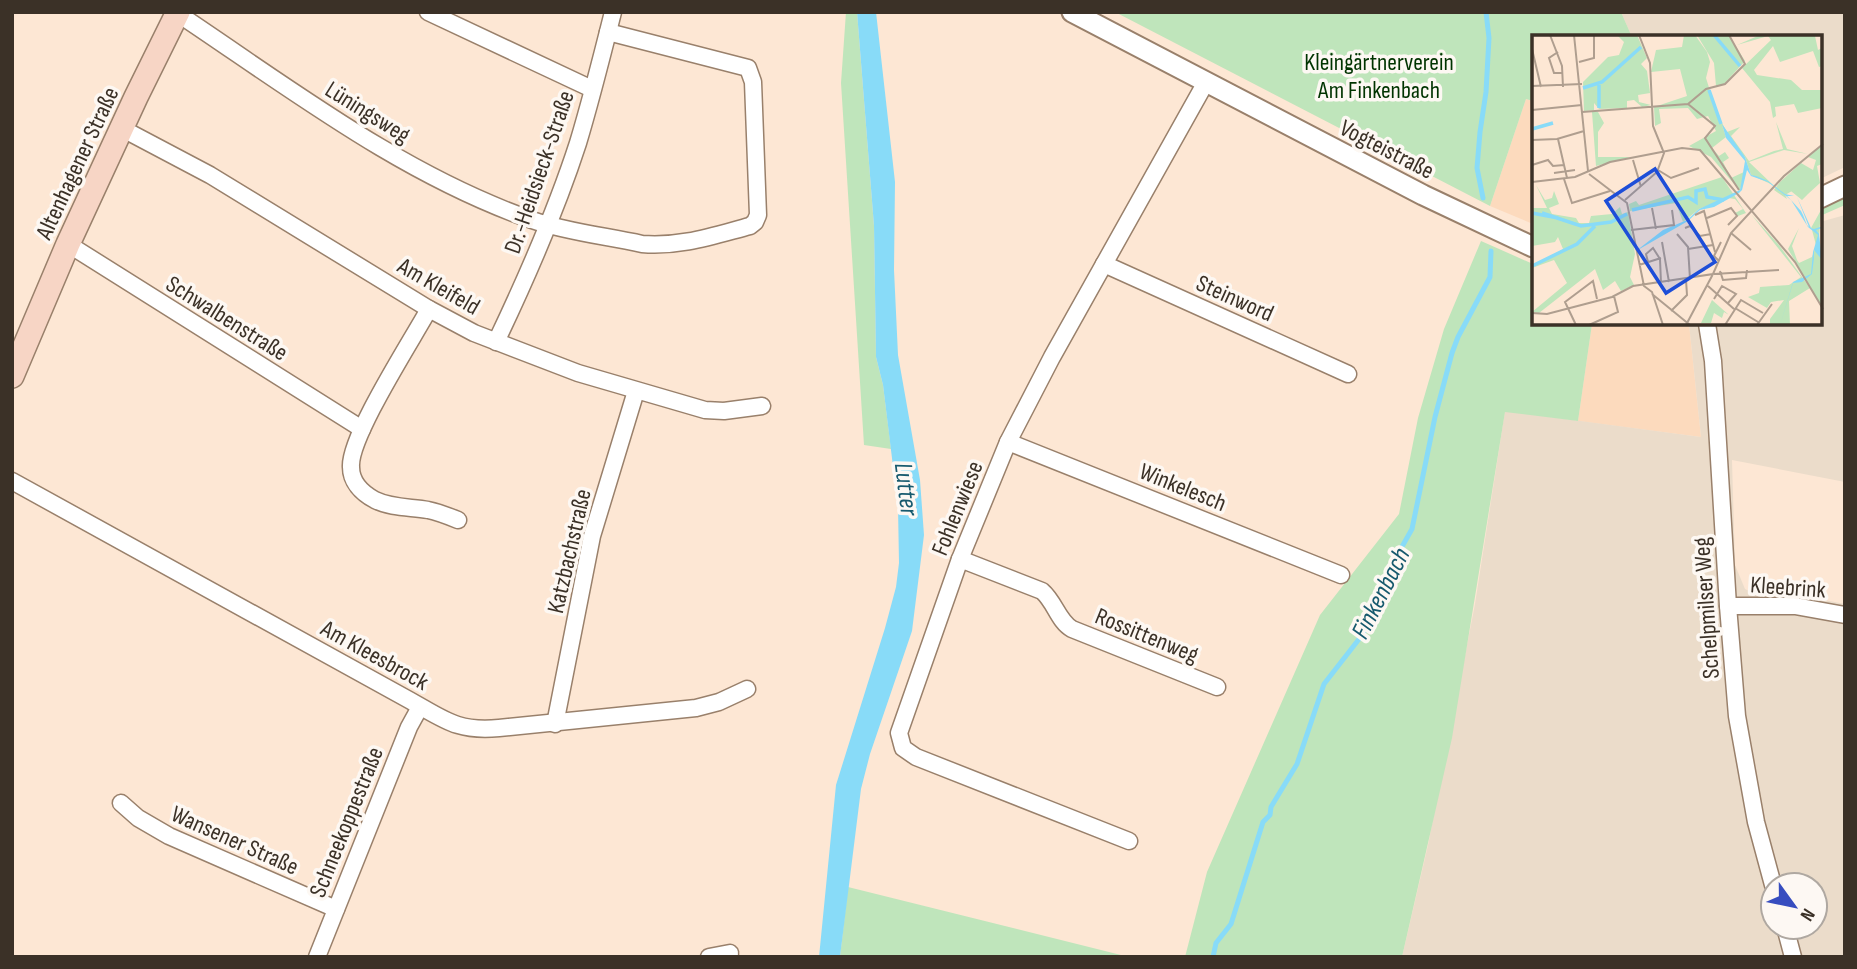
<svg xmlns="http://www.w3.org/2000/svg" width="1857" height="969" font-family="'Sofia Sans Condensed',sans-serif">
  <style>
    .built { fill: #fcdabd }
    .industrial { fill: #ebdcca; fill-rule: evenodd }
    .green { fill: #bfe5bb }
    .water { fill: #88dbf8 }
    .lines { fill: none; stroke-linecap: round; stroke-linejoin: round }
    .stream { stroke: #88dbf8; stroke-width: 5 }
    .minor-casing { stroke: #99806b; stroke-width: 19 }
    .tertiary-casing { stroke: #99806b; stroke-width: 23 }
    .secondary-casing { stroke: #99806b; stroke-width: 26 }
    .minor { stroke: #fff; stroke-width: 16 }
    .tertiary { stroke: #fff; stroke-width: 19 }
    .secondary { stroke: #f7d5c5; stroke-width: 23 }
    .labels { text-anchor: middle; stroke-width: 7; stroke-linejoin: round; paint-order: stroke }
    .park-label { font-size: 24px; fill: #003400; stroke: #fdf8f3 }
    .street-label { font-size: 24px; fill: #3b3127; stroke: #fdf8f3 }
    .water-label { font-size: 26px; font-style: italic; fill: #175a6e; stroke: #fdf8f3 }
    .inset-river { fill: none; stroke: #88dbf8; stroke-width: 3.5 }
    .inset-road { fill: none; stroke: #af9e8f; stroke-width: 2 }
    .view { fill: #1d4ed8; fill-opacity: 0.15; stroke: #1d4ed8; stroke-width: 3.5 }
    .inset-edge { fill: none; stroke: #3b3127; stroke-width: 3.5 }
  </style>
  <rect width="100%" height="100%" fill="#fde7d4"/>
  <g class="built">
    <path d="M 1526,99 L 1533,101 L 1533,224 L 1490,206 Z"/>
    <path d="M 1592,324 L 1689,324 L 1701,437 L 1578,421 Z"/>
  </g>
  <g class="industrial">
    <path d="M 1621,12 L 1845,12 L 1845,167 L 1820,179 L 1820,37 L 1632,37 Z"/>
    <path d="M 1845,215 L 1845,482 L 1732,460 L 1735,565 L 1745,589 L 1755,594 L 1798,595 L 1845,604 L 1845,957 L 1402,957 L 1428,845 L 1475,604 L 1505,411 L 1701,437 L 1689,324 L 1820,324 L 1820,222 ZM 1773,885 L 1815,885 L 1815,927 L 1773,927 Z"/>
  </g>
  <g class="green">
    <path d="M 846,12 L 857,12 L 874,226 L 876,357 L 883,385 L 891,449 L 864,445 L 841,83 Z"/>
    <path d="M 1115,12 L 1621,12 L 1632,37 L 1533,37 L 1533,101 L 1526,99 L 1490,206 Z"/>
    <path d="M 1845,195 L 1845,205 L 1820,216 L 1820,207 Z"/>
    <path d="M 1481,241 L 1533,264 L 1533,324 L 1592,324 L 1578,421 L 1505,412 L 1452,738 L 1402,957 L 1185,957 L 1207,872 L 1320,615 L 1399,514 L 1418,418 L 1444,329 Z"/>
    <path d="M 848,887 L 1129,957 L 840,957 Z"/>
  </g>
  <path class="water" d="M 857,12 L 876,12 L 895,182 L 894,270 L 898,355 L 920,480 L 924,535 L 912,631 L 870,754 L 861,789 L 840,957 L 819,957 L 836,785 L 885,628 L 896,587 L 899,563 L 898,507 L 883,385 L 876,357 L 874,226 Z"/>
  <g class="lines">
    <g class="stream">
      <path d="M 1483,198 L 1477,168 L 1480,132 L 1486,92 L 1489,38 L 1486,12"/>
      <path d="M 1213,957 L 1216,943 L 1231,924 L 1263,822 L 1270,815 L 1271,807 L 1297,764 L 1324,684 L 1363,634 L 1382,582 L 1412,529 L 1435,417 L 1452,353 L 1458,337 L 1490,277 L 1491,251"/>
    </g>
    <defs>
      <g id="minor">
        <path d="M 428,12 L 592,89"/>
        <path d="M 177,13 C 291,89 403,175 532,220 C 567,232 606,236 642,244 C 681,247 712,236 750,226 L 755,222 L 758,215 L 753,82 L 748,68 L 608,32"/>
        <path d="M 121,128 L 210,175 L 429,309 L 474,333 L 578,373 L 705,410 L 724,411 L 762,406"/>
        <path d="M 68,244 L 362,429"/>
        <path d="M 1104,264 L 1348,374"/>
        <path d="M 429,309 C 412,340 349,437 351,467 C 351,482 362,493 375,500 C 391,508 411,507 428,510 C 438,512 448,516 458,520"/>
        <path d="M 1707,324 L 1713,361 L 1728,606 L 1737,716 L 1756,822 L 1773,885"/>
        <path d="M 496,342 C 527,277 556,211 578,143 C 591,100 602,56 613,12"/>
        <path d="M 1008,442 L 1341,575"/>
        <path d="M 12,481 L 411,701 C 445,720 458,732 499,728 L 696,708 L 719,702 L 747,689"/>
        <path d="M 960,559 L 1042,591 C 1055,602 1058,621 1072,629 L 1217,687"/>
        <path d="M 1728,606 L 1795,606 L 1845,615"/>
        <path d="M 555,724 L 592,536 L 636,391"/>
        <path d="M 121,803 L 138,818 L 169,836 L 336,909"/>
        <path d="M 1129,841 L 916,757 L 903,748 L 899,733 L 960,559 L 1008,442 L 1052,357 L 1206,82"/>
        <path d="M 1785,927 L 1793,957"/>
        <path d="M 317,957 L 409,727 L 420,707"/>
        <path d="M 709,957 L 730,953"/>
      </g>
      <g id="tertiary">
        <path d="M 1072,12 L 1423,195 L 1533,247"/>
        <path d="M 1820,198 L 1845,186"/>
      </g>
      <path id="secondary" d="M 12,376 L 68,244 L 136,97 L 178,12"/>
    </defs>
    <use href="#minor" class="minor-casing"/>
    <use href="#tertiary" class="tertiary-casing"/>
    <use href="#secondary" class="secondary-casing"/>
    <use href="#minor" class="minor"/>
    <use href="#tertiary" class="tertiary"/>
    <use href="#secondary" class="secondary"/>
  </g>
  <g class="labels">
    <g class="park-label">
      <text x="1379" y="70">Kleingärtnerverein<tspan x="1379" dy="28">Am Finkenbach</tspan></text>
    </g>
    <g class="street-label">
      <text transform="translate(368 112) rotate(32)" y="8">Lüningsweg</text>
      <text transform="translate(1387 149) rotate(27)" y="8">Vogteistraße</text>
      <text transform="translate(77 163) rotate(-65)" y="8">Altenhagener Straße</text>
      <text transform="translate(539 172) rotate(-71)" y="8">Dr.-Heidsieck-Straße</text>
      <text transform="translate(439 286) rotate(30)" y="8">Am Kleifeld</text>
      <text transform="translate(1235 298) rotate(24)" y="8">Steinword</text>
      <text transform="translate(227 318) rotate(32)" y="8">Schwalbenstraße</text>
      <text transform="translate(1183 487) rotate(22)" y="8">Winkelesch</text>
      <text transform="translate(957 508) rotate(-68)" y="8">Fohlenwiese</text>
      <text transform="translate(569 551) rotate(-77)" y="8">Katzbachstraße</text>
      <text transform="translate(1788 587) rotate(4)" y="8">Kleebrink</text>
      <text transform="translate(1706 608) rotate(-94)" y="8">Schelpmilser Weg</text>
      <text transform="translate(1147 635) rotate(22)" y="8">Rossittenweg</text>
      <text transform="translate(375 655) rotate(29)" y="8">Am Kleesbrock</text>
      <text transform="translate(346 822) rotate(-68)" y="8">Schneekoppestraße</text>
      <text transform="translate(235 840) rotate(24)" y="8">Wansener Straße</text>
    </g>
    <g class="water-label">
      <text transform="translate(907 489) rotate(83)" y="9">Lutter</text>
      <text transform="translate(1380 593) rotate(-63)" y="9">Finkenbach</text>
    </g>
  </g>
  <g transform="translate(1532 35)">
    <rect width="290" height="290" fill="#fde7d4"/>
    <path d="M 85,0 L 105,0 L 115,23 L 109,29 L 115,36 L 118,58 L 106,60 L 107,67 L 119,70 L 110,72 L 102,65 L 95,66 L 95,73 L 67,74 L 62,68 L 62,75 L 52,76 L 51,47 L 76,22 L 87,20 L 92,7 ZM 152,0 L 163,0 L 175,17 L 178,27 L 174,43 L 186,81 L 195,97 L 208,92 L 199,101 L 217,126 L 242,116 L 251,114 L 244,87 L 255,114 L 276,119 L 252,115 L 217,127 L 241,150 L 219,140 L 213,122 L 195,102 L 190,90 L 194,102 L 180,113 L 187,121 L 193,117 L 197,123 L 191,127 L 199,143 L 212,137 L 208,156 L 179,122 L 157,111 L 184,96 L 176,81 L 165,84 L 156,73 L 127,74 L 129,88 L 123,91 L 122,72 L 155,61 L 148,34 L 119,37 L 124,15 L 150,12 ZM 165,0 L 197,0 L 213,26 L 192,49 L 184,51 L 182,28 ZM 228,0 L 283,1 L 286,15 L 290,13 L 290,31 L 287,32 L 281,16 L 248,27 L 241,11 L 222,35 L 225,40 L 259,45 L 270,55 L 290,55 L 290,73 L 266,78 L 262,69 L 243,72 L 244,81 L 241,83 L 238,67 L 210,33 L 239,5 L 236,1 L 205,10 ZM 60,77 L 66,77 L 72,88 L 66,97 L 66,122 L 99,122 L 64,131 ZM 290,110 L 290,129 L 285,131 L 288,148 L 276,159 L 270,165 L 249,148 L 260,156 L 253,160 L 255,164 L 242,155 L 248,147 L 269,128 L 281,135 L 284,125 L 276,122 ZM 190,142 L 214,178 L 206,181 L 203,178 L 211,174 L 203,164 L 196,163 L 167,174 L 151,187 L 144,168 L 98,176 L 97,169 L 104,166 L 107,170 ZM 4,150 L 13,165 L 20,163 L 22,156 L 27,169 L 17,173 L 20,179 L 44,183 L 47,188 L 57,188 L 59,181 L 80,179 L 88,172 L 90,179 L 96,177 L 103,219 L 98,242 L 102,250 L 89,256 L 83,246 L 71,255 L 63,234 L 7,278 L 0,277 L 35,248 L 22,225 L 0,233 L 31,214 L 26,202 L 23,207 L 0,211 L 0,173 L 15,173 ZM 289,175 L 286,214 L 290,223 L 285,217 L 290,225 L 290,272 L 256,214 L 267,193 L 260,211 L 265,225 L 267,228 L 280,222 L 284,210 L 280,195 L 287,198 L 279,193 ZM 219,179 L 247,210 L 278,253 L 257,266 L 258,290 L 238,290 L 238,284 L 252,265 L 239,267 L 235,273 L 216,262 L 227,258 L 228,252 L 257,250 L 269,242 ZM 180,265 L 197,280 L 192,290 L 197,280 L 192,277 L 190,283 L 182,278 L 179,288 L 169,288 Z" fill="#bfe5bb"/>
    <path d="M 190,89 L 213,122 L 219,140 L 224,141 L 236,146 L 253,159 L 262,161 L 255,161 L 259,165 L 269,176 L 271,180 L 275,190 L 277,192 L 265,162 L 279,193 L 282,194 L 288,192 L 290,193 L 284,195 L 287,199 L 290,225 L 282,215 L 282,223 L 280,239 L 270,247 L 261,248 L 248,290 L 261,247 L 279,239 L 281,217 L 286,200 L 276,192 L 259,165 L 236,147 L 219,141 L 215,135 L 210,155 L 207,158 L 182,172 L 168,175 L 156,186 L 104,216 L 131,195 L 155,185 L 167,174 L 208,155 L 213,126 L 194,103 Z" fill="#88dbf8"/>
    <path class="inset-river" d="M 182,0 L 208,31M 67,50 L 67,73M 51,53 L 70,47 L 109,12M 177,55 L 189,89M 0,94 L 21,88M 100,175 L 156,162 L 164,167 L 164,156 L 173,154 L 175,162 L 192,165M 0,178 L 26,183M 10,178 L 49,191 L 79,187 L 95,179M 0,231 L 45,209 L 63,191"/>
    <path class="inset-road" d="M 18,0 L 30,31 L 31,52M 42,0 L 56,136M 0,14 L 9,52M 26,17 L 17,23 L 22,38 L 31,38M 47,27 L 62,23 L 62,0M 0,51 L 50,49M 156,69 L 183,91 L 173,103 L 207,155M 0,75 L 50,70M 50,77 L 156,69 L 174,54 L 193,49 L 213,29 L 197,0M 26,104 L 35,143M 0,105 L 25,104 L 52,96M 101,125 L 109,152M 0,130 L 16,125 L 21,131 L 32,130M 126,135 L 139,143 L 167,133M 22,138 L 43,135M 57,139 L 95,168 L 112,251 L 120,257 L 131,290M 32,144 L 40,168 L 78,156M 0,147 L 43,142 L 78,127 L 150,113 L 168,115 L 263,227 L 291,274M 93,165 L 125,137 L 132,118 L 121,91 L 118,28 L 107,0M 120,173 L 124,194M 163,180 L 172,176 L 183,217M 175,183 L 199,173 L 205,181 L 196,190M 153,193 L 158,191 L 168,201 L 179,199M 99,195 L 142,190 L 140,175M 199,198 L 219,215M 145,199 L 156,212 L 158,244M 130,207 L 137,247M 156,214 L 181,210M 187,226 L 182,221 L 189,207M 116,227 L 114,219 L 121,213 L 128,224 L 129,248M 107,230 L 129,223M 188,236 L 191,245 L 214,243 L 215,235M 182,239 L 247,235M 176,251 L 202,274M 120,259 L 158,290M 182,264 L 190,251 L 204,259 L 196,268M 203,273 L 226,287M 139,276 L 155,260 L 154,245M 0,278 L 15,279 L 80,262 L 101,251 L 181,239 L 199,198 L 252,141 L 291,109M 44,290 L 33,267 L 61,246 L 65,264M 57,290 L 86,277 L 82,261M 154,290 L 181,239M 193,290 L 209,265 L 231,278M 225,290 L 240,269"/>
    <path class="view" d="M 123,134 L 183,227 L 134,258 L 74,166 Z"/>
    <rect width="290" height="290" class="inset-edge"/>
  </g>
  <rect width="1857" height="969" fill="none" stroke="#3b3127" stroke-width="28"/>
  <g transform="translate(1794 906) rotate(123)"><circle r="33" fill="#fdf8f3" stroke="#afa8a1" stroke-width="2"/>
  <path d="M0-5L12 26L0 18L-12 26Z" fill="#374dbf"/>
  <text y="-10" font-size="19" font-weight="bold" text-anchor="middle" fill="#3b3127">N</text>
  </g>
</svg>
